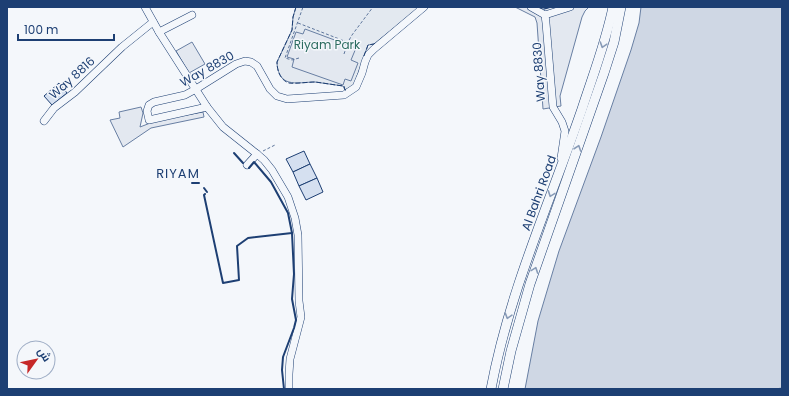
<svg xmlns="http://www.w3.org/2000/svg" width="789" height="396" font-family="Poppins,Cairo,sans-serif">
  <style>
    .green { fill: #e3e9f0; stroke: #687fa3 }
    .parking { fill: #e3e8f0; stroke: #687fa3 }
    .water { fill: #cfd7e4; stroke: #687fa3 }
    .building { fill: #d5e0f0; stroke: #1d3f73 }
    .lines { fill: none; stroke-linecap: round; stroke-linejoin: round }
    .minor-casing { stroke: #1d3f73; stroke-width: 8 }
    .major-casing { stroke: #1d3f73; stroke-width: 10 }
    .path { stroke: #5e769c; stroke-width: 1; stroke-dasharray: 3 2; stroke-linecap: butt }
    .minor { stroke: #f4f7fb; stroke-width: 7 }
    .major { stroke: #f4f7fb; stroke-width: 9 }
    .fence { stroke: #1d3f73; stroke-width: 1; stroke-dasharray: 5 2; stroke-linecap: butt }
    .wall { stroke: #1d3f73; stroke-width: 2 }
    .oneway { stroke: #889bb7 }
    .labels { text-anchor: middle; stroke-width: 3; stroke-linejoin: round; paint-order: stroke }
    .park-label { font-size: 12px; fill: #2c6c60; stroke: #f4f7fb }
    .street-label { font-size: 12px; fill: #1d3f73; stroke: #f4f7fb }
    .neighbourhood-label { font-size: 13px; letter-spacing: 1px; fill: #1d3f73; stroke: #f4f7fb }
  </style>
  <rect width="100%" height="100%" fill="#f4f7fb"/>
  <path class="green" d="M 296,7 L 420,7 L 374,44 L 368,45 L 354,85 L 345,90 L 343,86 C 334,85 324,83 315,82 C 308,82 295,84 289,82 C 280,80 277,70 277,62 L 292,30 L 293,17 Z"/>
  <g class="parking">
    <path d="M 515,7 L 536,7 L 544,9 L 552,7 L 589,7 L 585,11 L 582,17 L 560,96 L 561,106 L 543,109 L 537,23 L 535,17 Z"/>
    <path d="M 305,29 L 356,48 L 351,60 L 358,63 L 351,81 L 345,79 L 343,85 L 292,67 L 294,59 L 287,57 L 296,32 L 303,34 Z"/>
    <path d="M 192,42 L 205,64 L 189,73 L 176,51 Z"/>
    <path d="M 141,107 L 143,113 L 140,127 L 158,120 L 203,112 L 204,117 L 151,128 L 123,147 L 110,120 L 120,118 L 119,112 Z"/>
  </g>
  <path class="water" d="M 641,7 L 782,7 L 782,388 L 775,389 L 525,389 L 538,321 L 559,251 L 601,137 L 631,50 L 639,23 Z"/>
  <g class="building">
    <path d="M 59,83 L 67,93 L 52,105 L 44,96 Z"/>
    <path d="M 304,151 L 310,164 L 293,172 L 286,159 Z"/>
    <path d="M 310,164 L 317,178 L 299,186 L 293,172 Z"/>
    <path d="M 317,178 L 323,192 L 306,200 L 299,186 Z"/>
  </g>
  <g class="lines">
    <defs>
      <g id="minor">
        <path d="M 145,7 L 159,32 L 207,107 L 223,127 L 257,154 L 264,160 L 272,170 L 288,197 L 295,218 L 298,235 L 299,301 L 301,317 L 290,359 L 289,374 L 289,389"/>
        <path d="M 531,7 L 545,15 L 570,7"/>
        <path d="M 545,15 L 546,23 L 553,107 L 562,122 L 565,131 L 561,158"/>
        <path d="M 159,32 L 192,15"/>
        <path d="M 207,107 L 149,120 L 147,111 L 149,105 L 154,102 L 185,95 L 196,89 L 236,64 L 245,61 L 251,62 L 257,66 L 270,89 L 277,96 L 287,99 L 344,95 L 356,87 L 362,73 L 365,62 L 368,55 L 374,49 L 424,7"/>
        <path d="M 44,121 L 54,108 L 75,92 L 122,47 L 153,22"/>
        <path d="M 247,165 L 257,154"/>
      </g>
      <g id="major">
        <path d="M 491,389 C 509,292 550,202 582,109 C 593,75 606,42 613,7"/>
        <path d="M 503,389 L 511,351 L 530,284 L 604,73 L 614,42 L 621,7"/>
      </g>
    </defs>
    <use href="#minor" class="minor-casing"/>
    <use href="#major" class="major-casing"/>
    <g class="path">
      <path d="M 298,23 L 347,42"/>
      <path d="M 344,54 L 348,42 L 352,35 L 373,7"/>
      <path d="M 299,58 L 292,60 L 285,58 L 303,7"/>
      <path d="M 263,151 L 275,145"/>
    </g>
    <use href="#minor" class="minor"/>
    <use href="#major" class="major"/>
    <g class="fence">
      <path d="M 296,7 L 293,17 L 292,30 L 277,62 C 277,70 280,80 289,83 C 295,84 308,82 315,82 C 324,83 334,85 344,86 L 345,90 L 347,90"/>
      <path d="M 537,7 L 544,9 L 552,7"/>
      <path d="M 364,56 L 368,45 L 374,44 L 376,42"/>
    </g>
    <g class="wall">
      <path d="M 234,153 L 243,163"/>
      <path d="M 192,183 L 199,183"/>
      <path d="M 204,188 L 207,192"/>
      <path d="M 205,194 L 204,195 L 223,283 L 239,280 L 237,246 L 248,238 L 292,233 L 288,213 L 271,182 L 254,162 L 249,168"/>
      <path d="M 284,389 L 282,370 L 283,357 L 294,328 L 296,320 L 292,299 L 294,274 L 292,233"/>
    </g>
  </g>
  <defs><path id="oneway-chevron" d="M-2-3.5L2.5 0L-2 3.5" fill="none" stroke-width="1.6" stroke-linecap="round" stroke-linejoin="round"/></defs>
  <g class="oneway">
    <use href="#oneway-chevron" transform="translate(603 45) rotate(108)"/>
    <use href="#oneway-chevron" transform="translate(578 148) rotate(-71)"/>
    <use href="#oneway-chevron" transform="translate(551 194) rotate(110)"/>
    <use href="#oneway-chevron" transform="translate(535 270) rotate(-70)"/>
    <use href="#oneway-chevron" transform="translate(508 316) rotate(107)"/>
  </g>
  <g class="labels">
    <g class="park-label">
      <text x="327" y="49">Riyam Park</text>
    </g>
    <g class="street-label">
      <text transform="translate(207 69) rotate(-29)" y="4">Way 8830</text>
      <text transform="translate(539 72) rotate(-94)" y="4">Way 8830</text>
      <text transform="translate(72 78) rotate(-42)" y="4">Way 8816</text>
      <text transform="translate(539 193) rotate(-70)" y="4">Al Bahri Road</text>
    </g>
    <g class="neighbourhood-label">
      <text x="178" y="178">RIYAM</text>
    </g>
  </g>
  <rect width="789" height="396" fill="none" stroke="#1d3f73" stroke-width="16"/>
  <g transform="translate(36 360) rotate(57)"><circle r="19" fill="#f4f7fb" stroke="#9eadc5"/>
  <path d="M0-3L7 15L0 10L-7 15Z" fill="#c62828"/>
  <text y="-6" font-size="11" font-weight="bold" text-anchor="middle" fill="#1d3f73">ش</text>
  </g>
  <path d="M18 34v6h96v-6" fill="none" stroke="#1d3f73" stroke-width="2"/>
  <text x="24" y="34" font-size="12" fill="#1d3f73" stroke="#f4f7fb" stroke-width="3" paint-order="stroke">100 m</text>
</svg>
